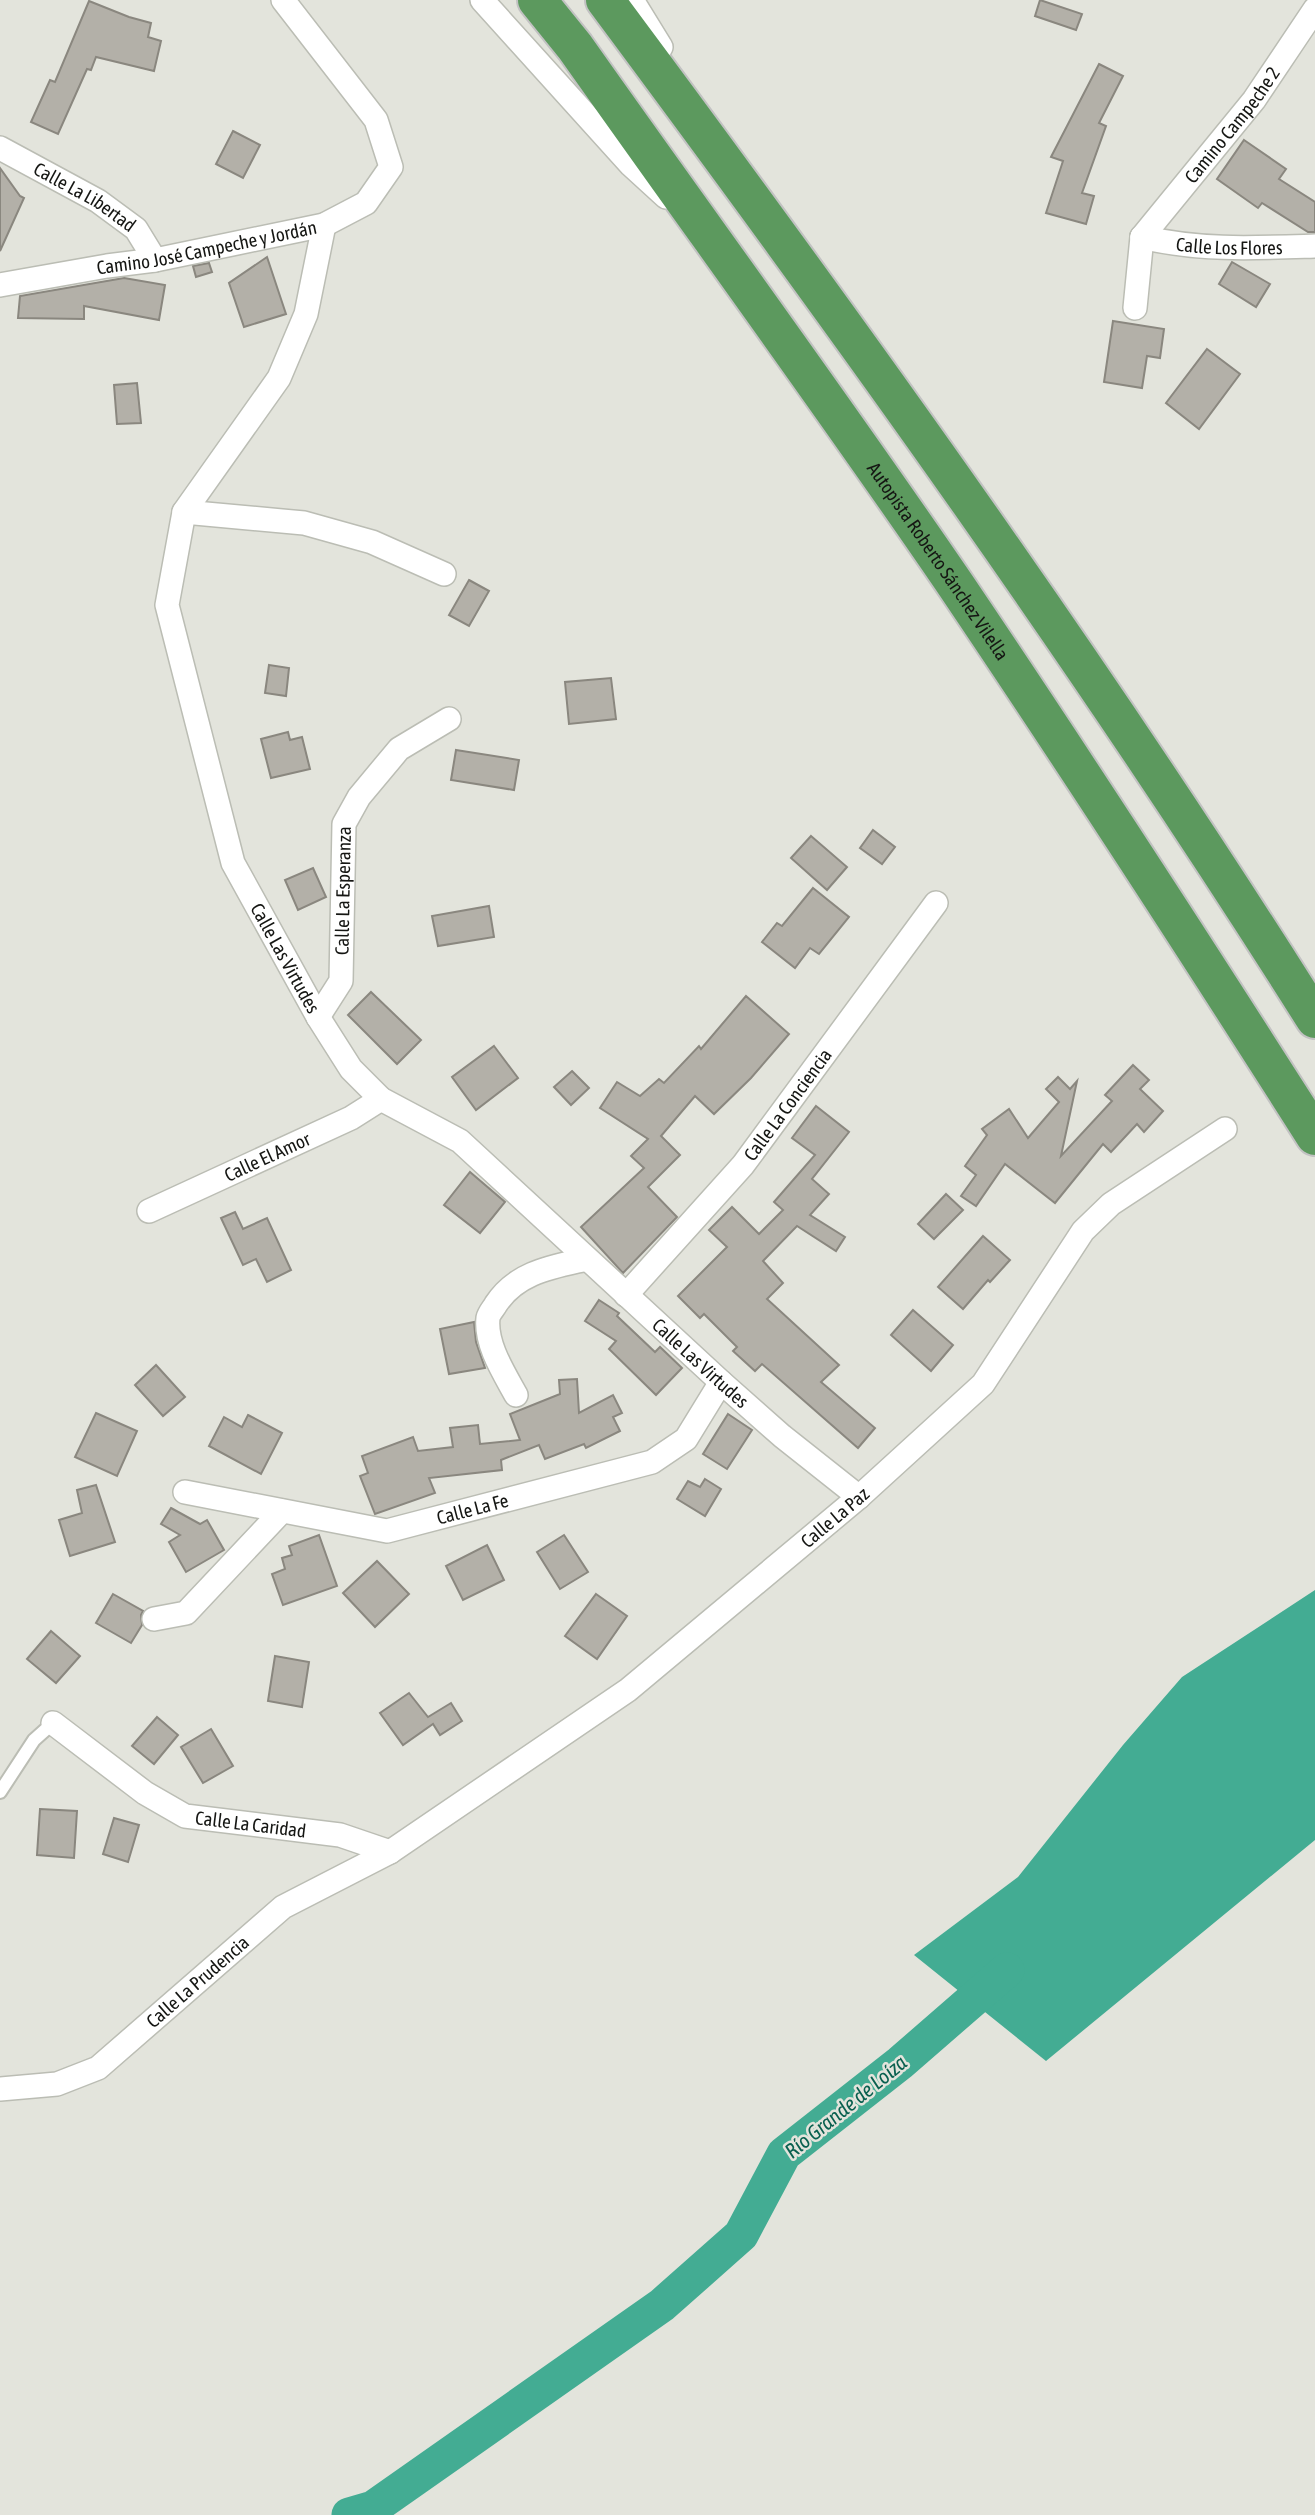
<svg xmlns="http://www.w3.org/2000/svg" width="1315" height="2515" font-family="'Asap Condensed',sans-serif">
  <style>
    .water { fill: #43ac93 }
    .lines { fill: none; stroke-linecap: round; stroke-linejoin: round }
    .river { stroke: #43ac93; stroke-width: 35 }
    .building { fill: #b3b0a8; stroke: #8a877f; stroke-width: 2 }
    .lane-casing { stroke: #bbbdb4; stroke-width: 16 }
    .street-casing { stroke: #bbbdb4; stroke-width: 26 }
    .highway-casing { stroke: #c2c2c2; stroke-width: 42 }
    .lane { stroke: #fff; stroke-width: 12 }
    .street { stroke: #fff; stroke-width: 23 }
    .highway { stroke: #5c995e; stroke-width: 38 }
    .labels { text-anchor: middle; stroke-width: 5; stroke-linejoin: round; paint-order: stroke }
    .street-label { font-size: 19px; fill: #151613; stroke: #e3e4dc }
    .water-label { font-size: 21px; font-style: italic; fill: #09604f; stroke: #e3e4dc }
  </style>
  <rect width="100%" height="100%" fill="#e3e4dc"/>
  <path class="water" d="M 1315,1590 L 1315,1840 L 1046,2061 L 914,1955 L 1018,1877 L 1123,1745 L 1182,1677 Z"/>
  <g class="lines">
    <path class="river" d="M 349,2515 L 373,2508 L 662,2305 L 741,2235 L 784,2154 L 900,2063 L 1007,1970"/>
  </g>
  <g class="building">
    <path d="M 1040,0 L 1082,14 L 1076,30 L 1035,16 Z"/>
    <path d="M 89,1 L 129,17 L 151,23 L 148,37 L 161,41 L 154,71 L 96,57 L 91,70 L 87,69 L 58,134 L 31,122 L 50,80 L 55,82 Z"/>
    <path d="M 1099,64 L 1123,76 L 1099,123 L 1106,126 L 1082,193 L 1094,196 L 1086,224 L 1046,213 L 1063,161 L 1051,157 Z"/>
    <path d="M 233,131 L 260,145 L 243,178 L 216,164 Z"/>
    <path d="M 1244,140 L 1286,169 L 1279,179 L 1315,202 L 1315,232 L 1308,232 L 1262,203 L 1258,208 L 1217,179 Z"/>
    <path d="M 0,168 L 20,196 L 24,198 L 0,251 Z"/>
    <path d="M 267,257 L 286,314 L 244,327 L 229,283 Z"/>
    <path d="M 1232,262 L 1270,284 L 1256,307 L 1219,284 Z"/>
    <path d="M 209,263 L 212,272 L 196,277 L 193,266 Z"/>
    <path d="M 124,278 L 165,285 L 159,320 L 84,306 L 84,319 L 18,318 L 20,296 Z"/>
    <path d="M 1113,321 L 1164,329 L 1160,358 L 1147,356 L 1142,388 L 1104,382 Z"/>
    <path d="M 1207,349 L 1240,374 L 1199,429 L 1166,403 Z"/>
    <path d="M 137,383 L 141,423 L 117,424 L 114,385 Z"/>
    <path d="M 469,580 L 489,591 L 469,626 L 449,615 Z"/>
    <path d="M 269,665 L 289,668 L 286,696 L 265,693 Z"/>
    <path d="M 611,678 L 616,719 L 569,724 L 565,682 Z"/>
    <path d="M 288,732 L 290,740 L 302,737 L 310,769 L 271,778 L 261,739 Z"/>
    <path d="M 456,750 L 519,760 L 514,790 L 451,780 Z"/>
    <path d="M 873,830 L 895,847 L 882,864 L 860,848 Z"/>
    <path d="M 811,836 L 847,867 L 827,890 L 791,858 Z"/>
    <path d="M 313,868 L 326,897 L 298,910 L 285,880 Z"/>
    <path d="M 813,888 L 849,917 L 819,954 L 810,948 L 795,968 L 762,942 L 777,923 L 782,926 Z"/>
    <path d="M 489,906 L 494,937 L 438,946 L 432,916 Z"/>
    <path d="M 371,992 L 421,1040 L 397,1064 L 348,1015 Z"/>
    <path d="M 746,996 L 789,1034 L 751,1078 L 714,1114 L 695,1096 L 661,1136 L 680,1155 L 648,1187 L 677,1217 L 623,1273 L 581,1227 L 644,1168 L 631,1156 L 648,1139 L 600,1108 L 617,1082 L 640,1096 L 659,1079 L 664,1083 L 699,1046 L 701,1049 Z"/>
    <path d="M 494,1046 L 518,1078 L 476,1110 L 452,1077 Z"/>
    <path d="M 1133,1065 L 1149,1080 L 1140,1089 L 1163,1111 L 1144,1132 L 1137,1124 L 1111,1152 L 1103,1144 L 1055,1203 L 1005,1164 L 976,1206 L 961,1196 L 976,1175 L 965,1166 L 987,1135 L 982,1129 L 1009,1109 L 1028,1138 L 1059,1102 L 1046,1089 L 1058,1077 L 1070,1089 L 1077,1081 L 1061,1156 L 1112,1101 L 1105,1095 Z"/>
    <path d="M 572,1071 L 589,1088 L 571,1105 L 554,1087 Z"/>
    <path d="M 816,1106 L 849,1132 L 812,1179 L 829,1194 L 810,1215 L 845,1237 L 836,1251 L 797,1226 L 763,1261 L 783,1283 L 767,1299 L 839,1365 L 821,1382 L 875,1428 L 858,1448 L 762,1364 L 755,1371 L 733,1351 L 737,1347 L 704,1314 L 700,1318 L 678,1296 L 727,1247 L 709,1230 L 732,1207 L 759,1234 L 783,1210 L 774,1202 L 815,1155 L 792,1138 Z"/>
    <path d="M 470,1172 L 505,1202 L 480,1233 L 444,1205 Z"/>
    <path d="M 946,1194 L 963,1210 L 934,1239 L 918,1224 Z"/>
    <path d="M 235,1212 L 243,1229 L 267,1218 L 291,1270 L 267,1282 L 256,1259 L 243,1265 L 221,1218 Z"/>
    <path d="M 983,1236 L 1010,1260 L 990,1282 L 988,1280 L 963,1309 L 938,1287 Z"/>
    <path d="M 599,1300 L 619,1313 L 617,1316 L 655,1352 L 660,1347 L 682,1368 L 656,1395 L 609,1349 L 616,1341 L 585,1321 Z"/>
    <path d="M 913,1310 L 953,1345 L 931,1371 L 891,1335 Z"/>
    <path d="M 474,1322 L 476,1342 L 485,1368 L 449,1374 L 440,1329 Z"/>
    <path d="M 156,1365 L 185,1397 L 163,1416 L 135,1385 Z"/>
    <path d="M 577,1379 L 579,1413 L 613,1395 L 622,1413 L 613,1417 L 620,1431 L 586,1448 L 584,1444 L 545,1459 L 539,1445 L 501,1460 L 502,1470 L 429,1478 L 435,1493 L 375,1514 L 360,1476 L 368,1473 L 362,1456 L 413,1437 L 418,1451 L 453,1447 L 450,1428 L 478,1425 L 480,1444 L 520,1440 L 510,1414 L 560,1394 L 559,1380 Z"/>
    <path d="M 96,1413 L 137,1431 L 117,1476 L 75,1457 Z"/>
    <path d="M 728,1414 L 752,1430 L 727,1469 L 703,1454 Z"/>
    <path d="M 248,1415 L 282,1433 L 261,1474 L 209,1446 L 224,1417 L 242,1427 Z"/>
    <path d="M 705,1479 L 721,1489 L 705,1516 L 677,1499 L 688,1481 L 700,1487 Z"/>
    <path d="M 96,1485 L 115,1542 L 70,1556 L 59,1520 L 82,1513 L 77,1490 Z"/>
    <path d="M 171,1508 L 200,1524 L 207,1520 L 224,1550 L 186,1572 L 169,1542 L 180,1535 L 161,1524 Z"/>
    <path d="M 319,1535 L 337,1586 L 283,1605 L 272,1574 L 285,1569 L 282,1558 L 292,1555 L 289,1546 Z"/>
    <path d="M 564,1535 L 588,1572 L 560,1589 L 537,1552 Z"/>
    <path d="M 487,1545 L 504,1580 L 463,1600 L 446,1566 Z"/>
    <path d="M 377,1561 L 409,1594 L 375,1627 L 343,1593 Z"/>
    <path d="M 113,1594 L 143,1611 L 141,1615 L 142,1625 L 131,1643 L 96,1623 Z"/>
    <path d="M 596,1594 L 627,1616 L 597,1659 L 565,1636 Z"/>
    <path d="M 51,1631 L 80,1656 L 56,1683 L 27,1659 Z"/>
    <path d="M 275,1656 L 309,1662 L 302,1707 L 268,1701 Z"/>
    <path d="M 409,1693 L 428,1717 L 451,1703 L 462,1721 L 440,1735 L 433,1724 L 403,1745 L 380,1713 Z"/>
    <path d="M 157,1717 L 178,1735 L 154,1764 L 132,1746 Z"/>
    <path d="M 211,1729 L 233,1766 L 203,1783 L 181,1747 Z"/>
    <path d="M 40,1809 L 77,1811 L 74,1858 L 37,1855 Z"/>
    <path d="M 114,1818 L 139,1825 L 128,1862 L 103,1854 Z"/>
  </g>
  <g class="lines">
    <defs>
      <path id="lane" d="M 0,1792 L 34,1740 L 53,1723"/>
      <g id="street">
        <path d="M 482,0 L 631,165 L 666,197"/>
        <path d="M 632,0 L 661,47"/>
        <path id="s1" d="M 0,148 L 98,201 L 136,229 L 155,260"/>
        <path id="s2" d="M 324,225 L 306,314 L 279,378 L 184,512 L 167,605 L 233,863 L 318,1017 L 351,1069 L 381,1099 L 460,1141 L 721,1382 L 782,1436 L 859,1497"/>
        <path id="s3" d="M 1142,237 L 1254,100 L 1315,9"/>
        <path id="s4" d="M 1142,237 C 1200,251 1256,248 1315,246"/>
        <path id="s5" d="M 0,285 L 107,266 L 155,260 L 324,225 L 366,203 L 391,167 L 376,120 L 283,0"/>
        <path d="M 1135,308 L 1142,237"/>
        <path d="M 184,512 L 304,523 L 372,542 L 444,574"/>
        <path id="s6" d="M 318,1017 L 341,981 L 344,824 L 359,797 L 399,749 L 449,719"/>
        <path id="s7" d="M 149,1211 L 351,1118 L 381,1099"/>
        <path id="s8" d="M 626,1295 L 743,1165 L 936,903"/>
        <path d="M 516,1395 C 504,1373 485,1344 488,1318 C 489,1313 494,1308 496,1304 C 517,1272 552,1267 587,1259"/>
        <path id="s9" d="M 185,1492 L 387,1531 L 652,1462 L 686,1439 L 721,1382"/>
        <path d="M 154,1619 L 186,1613 L 282,1511"/>
        <path id="s10" d="M 53,1723 L 145,1793 L 185,1816 L 340,1835 L 390,1852"/>
        <path id="s11" d="M 0,2089 L 57,2084 L 98,2068 L 283,1907 L 390,1852 L 628,1690 L 859,1497 L 983,1384 L 1083,1231 L 1111,1204 L 1225,1129"/>
      </g>
      <g id="highway">
        <path id="s12" d="M 537,0 L 575,47 C 702,227 833,405 957,587 C 1079,768 1198,952 1315,1136"/>
        <path d="M 605,0 C 852,332 1094,668 1315,1019"/>
      </g>
    </defs>
    <use href="#lane" class="lane-casing"/>
    <use href="#street" class="street-casing"/>
    <use href="#highway" class="highway-casing"/>
    <use href="#lane" class="lane"/>
    <use href="#street" class="street"/>
    <use href="#highway" class="highway"/>
  </g>
  <g class="labels">
    <g class="street-label">
      <text dy="7" stroke="none"><textPath href="#s3" startOffset="144">Camino Campeche 2</textPath></text>
      <text dy="7" stroke="none"><textPath href="#s1" startOffset="98">Calle La Libertad</textPath></text>
      <text dy="7" stroke="none"><textPath href="#s4" startOffset="88">Calle Los Flores</textPath></text>
      <text dy="7" stroke="none"><textPath href="#s5" startOffset="210">Camino José Campeche y Jordán</textPath></text>
      <text dy="7" stroke="none"><textPath href="#s12" startOffset="690">Autopista Roberto Sánchez Vilella</textPath></text>
      <text dy="7" stroke="none"><textPath href="#s6" startOffset="133">Calle La Esperanza</textPath></text>
      <text dy="7" stroke="none"><textPath href="#s2" startOffset="794">Calle Las Virtudes</textPath></text>
      <text dy="7" stroke="none"><textPath href="#s8" startOffset="250">Calle La Conciencia</textPath></text>
      <text dy="7" stroke="none"><textPath href="#s7" startOffset="130">Calle El Amor</textPath></text>
      <text dy="7" stroke="none"><textPath href="#s2" startOffset="1382">Calle Las Virtudes</textPath></text>
      <text dy="7" stroke="none"><textPath href="#s9" startOffset="294">Calle La Fe</textPath></text>
      <text dy="7" stroke="none"><textPath href="#s11" startOffset="1024">Calle La Paz</textPath></text>
      <text dy="7" stroke="none"><textPath href="#s10" startOffset="228">Calle La Caridad</textPath></text>
      <text dy="7" stroke="none"><textPath href="#s11" startOffset="233">Calle La Prudencia</textPath></text>
    </g>
    <g class="water-label">
      <text transform="translate(846 2107) rotate(-39)" y="7">Río Grande de Loíza</text>
    </g>
  </g>
</svg>
